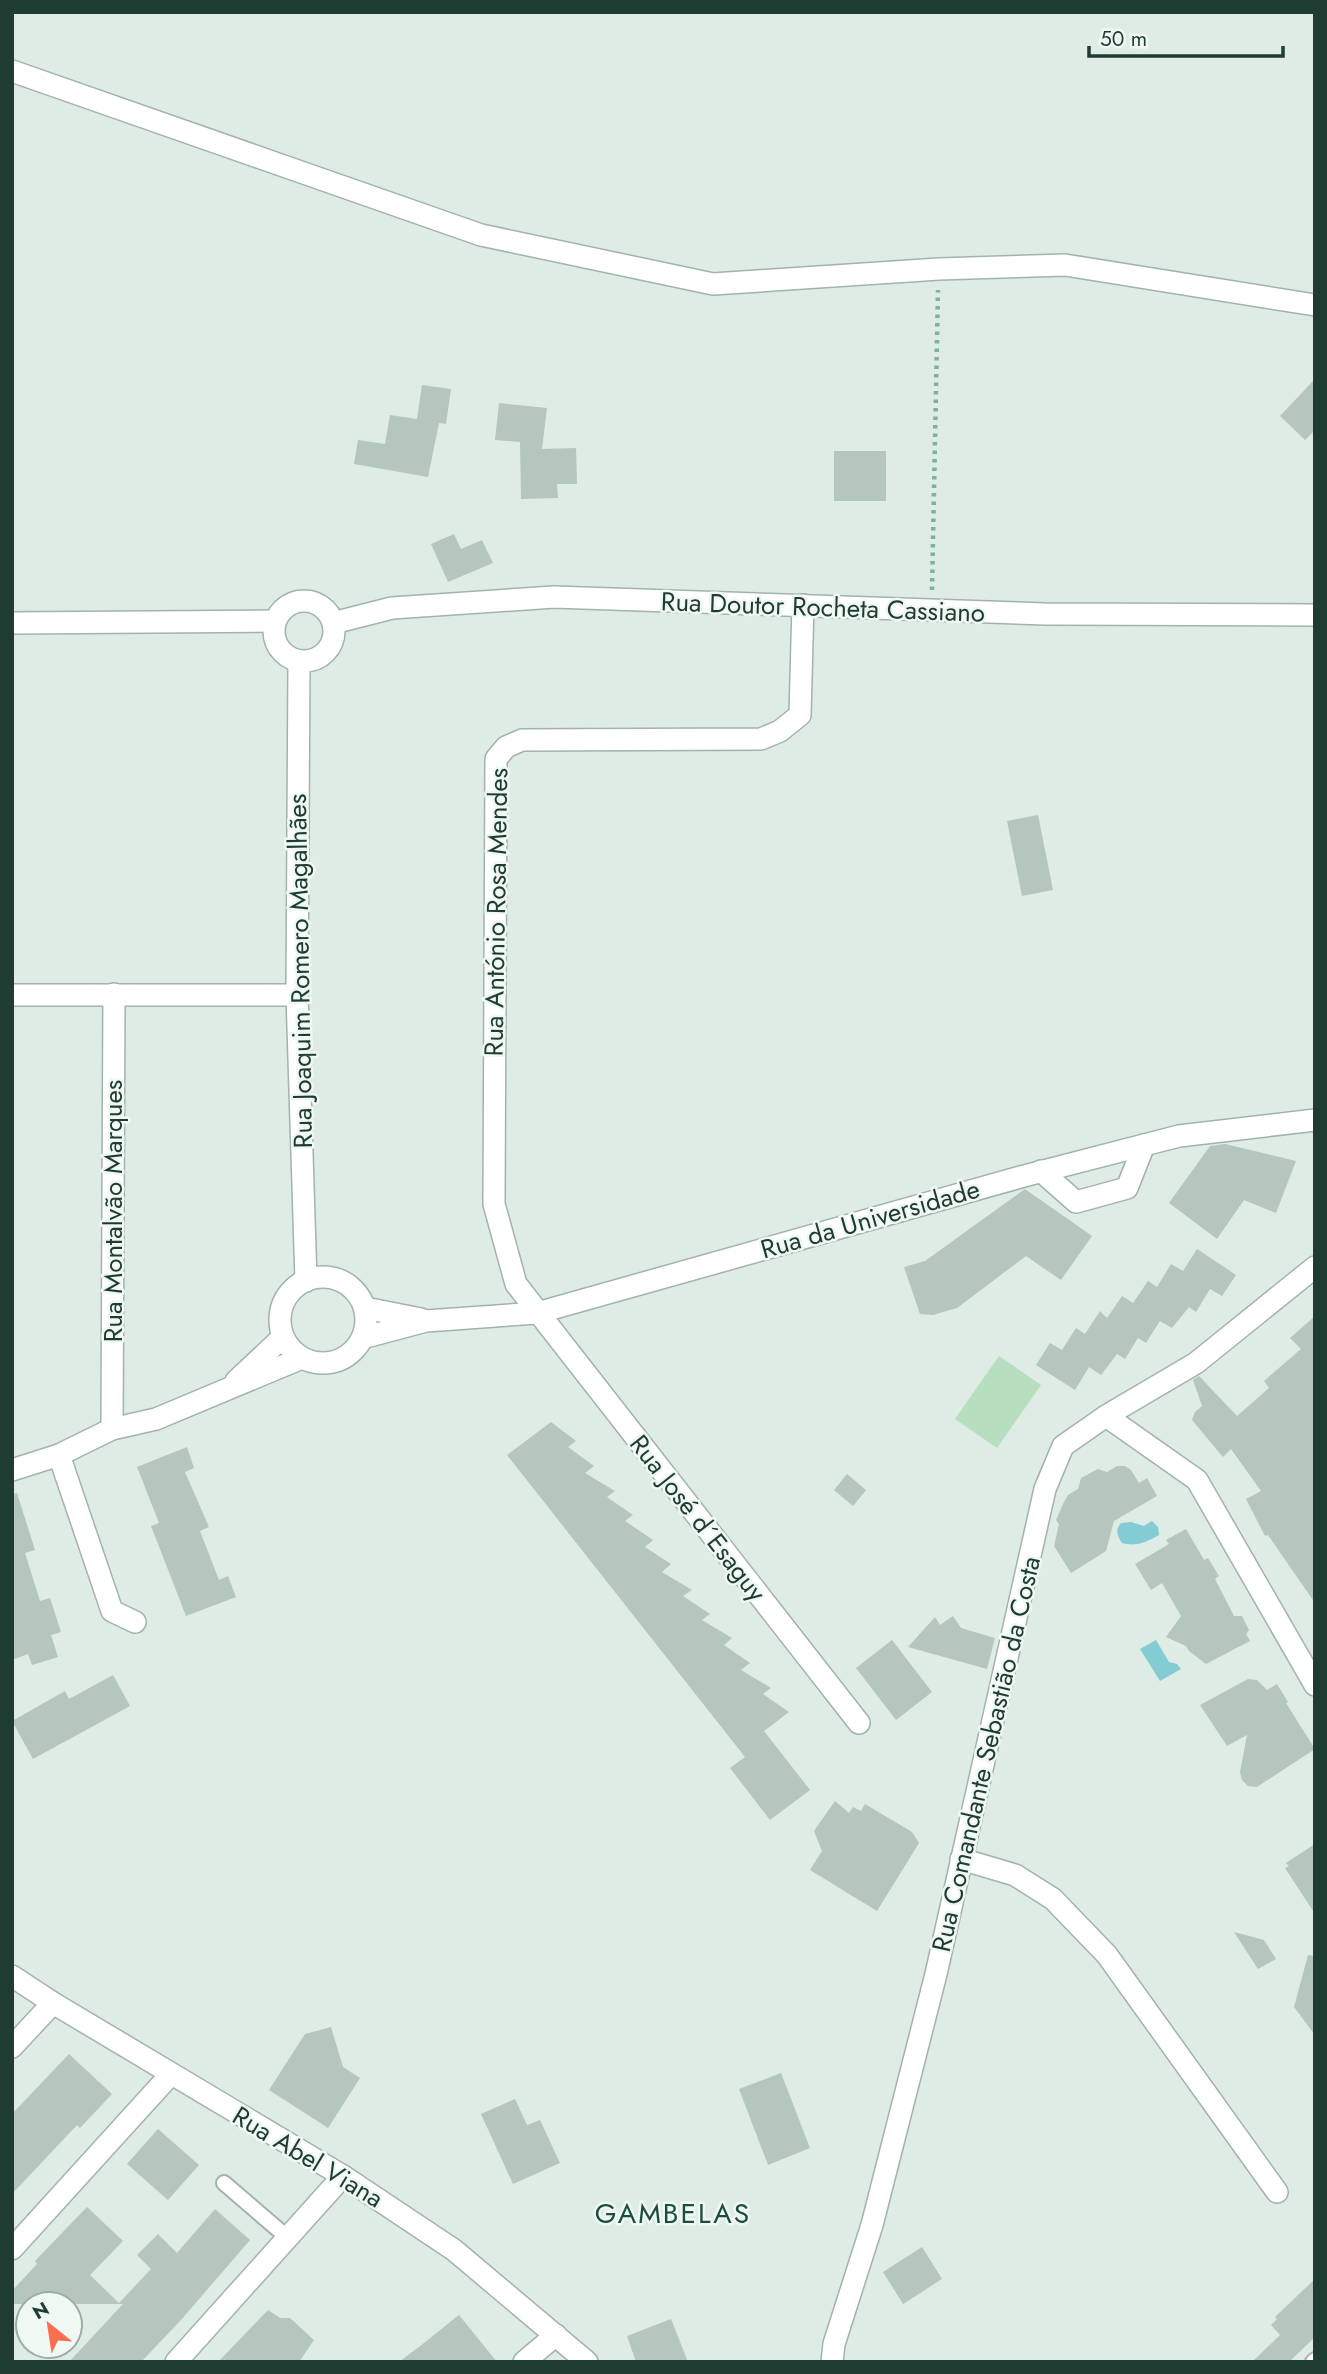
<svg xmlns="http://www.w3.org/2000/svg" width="1327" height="2374" font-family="Jost,sans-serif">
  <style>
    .green { fill: #b6debf }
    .water { fill: #83ccd4 }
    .building { fill: #b4c6be }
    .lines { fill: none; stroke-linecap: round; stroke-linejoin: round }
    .lane-casing { stroke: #a2b3ac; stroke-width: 18 }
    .street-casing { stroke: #a2b3ac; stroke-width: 24 }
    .path { stroke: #7eb19e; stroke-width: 4.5; stroke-dasharray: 3.5 5; stroke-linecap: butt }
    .lane { stroke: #fff; stroke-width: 14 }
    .street { stroke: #fff; stroke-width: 21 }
    .labels { text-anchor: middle; stroke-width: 5; stroke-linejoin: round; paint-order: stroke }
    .street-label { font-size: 26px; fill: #1f3c33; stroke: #f0f8f3 }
    .neighbourhood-label { font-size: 28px; letter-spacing: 2px; fill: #1a4f3f; stroke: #f0f8f3 }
  </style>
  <rect width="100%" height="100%" fill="#dfebe5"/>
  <path class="green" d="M 999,1356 L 1041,1385 L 997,1448 L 955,1419 Z"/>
  <g class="water">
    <path d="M 1152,1521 L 1158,1527 L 1159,1535 C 1146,1542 1137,1547 1122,1543 C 1117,1535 1115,1530 1121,1523 L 1131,1522 L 1144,1526 Z"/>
    <path d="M 1156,1640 L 1169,1662 L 1177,1664 L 1181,1669 L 1160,1681 L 1140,1649 Z"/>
  </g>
  <g class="building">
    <path d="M 1315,379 L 1315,430 L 1305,440 L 1280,416 Z"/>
    <path d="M 422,385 L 451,389 L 446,424 L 439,423 L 428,477 L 354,464 L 358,440 L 385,444 L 390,415 L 417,419 Z"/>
    <path d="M 499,403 L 547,408 L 542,449 L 576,448 L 577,484 L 557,484 L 558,498 L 521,499 L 520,442 L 495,440 Z"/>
    <rect x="834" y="451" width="52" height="50"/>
    <path d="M 454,534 L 461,549 L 482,540 L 493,563 L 448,582 L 431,544 Z"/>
    <path d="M 1038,815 L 1053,890 L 1022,896 L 1007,821 Z"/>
    <path d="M 1225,1144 L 1296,1161 L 1276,1213 L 1244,1200 L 1217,1239 L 1169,1203 L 1210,1146 Z"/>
    <path d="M 1025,1189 L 1092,1236 L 1061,1280 L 1026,1256 L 957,1308 L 933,1315 L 920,1314 L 904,1267 L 925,1261 Z"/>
    <path d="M 1197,1249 L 1236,1275 L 1222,1296 L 1210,1289 L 1196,1312 L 1189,1307 L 1172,1328 L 1160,1321 L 1146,1343 L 1138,1338 L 1125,1359 L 1117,1354 L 1101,1375 L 1089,1367 L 1075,1390 L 1036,1365 L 1050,1343 L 1062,1350 L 1076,1328 L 1085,1334 L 1100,1311 L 1107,1318 L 1122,1296 L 1133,1303 L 1148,1281 L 1157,1287 L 1171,1264 L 1183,1271 Z"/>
    <path d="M 1315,1316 L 1315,1603 L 1268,1535 L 1265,1536 L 1246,1499 L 1261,1491 L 1231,1449 L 1223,1457 L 1192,1420 L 1195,1412 L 1202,1406 L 1193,1380 L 1199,1376 L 1237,1416 L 1269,1388 L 1264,1381 L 1301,1349 L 1290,1338 Z"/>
    <path d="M 551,1422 L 576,1441 L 568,1447 L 594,1466 L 585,1473 L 615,1491 L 607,1497 L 633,1515 L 625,1521 L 653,1540 L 645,1547 L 671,1564 L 662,1572 L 692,1590 L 683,1596 L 710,1614 L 702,1620 L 732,1638 L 724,1645 L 750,1663 L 741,1670 L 771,1688 L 763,1694 L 789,1712 L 764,1731 L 810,1790 L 770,1820 L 730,1768 L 745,1757 L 507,1455 Z"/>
    <path d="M 187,1447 L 194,1468 L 185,1472 L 209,1527 L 200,1531 L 219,1580 L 228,1576 L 236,1597 L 186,1616 L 151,1526 L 159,1523 L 137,1467 Z"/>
    <path d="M 1117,1466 L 1125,1466 L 1131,1470 L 1139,1483 L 1147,1478 L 1157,1496 L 1114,1521 L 1106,1551 L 1071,1573 L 1054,1546 L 1059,1524 L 1056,1520 L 1064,1502 L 1068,1495 L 1078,1489 L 1081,1478 L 1098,1469 L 1107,1472 Z"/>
    <path d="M 847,1474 L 866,1490 L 853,1506 L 834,1490 Z"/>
    <path d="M 17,1493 L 35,1550 L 25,1553 L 40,1601 L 50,1598 L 61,1632 L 51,1635 L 58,1657 L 32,1665 L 28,1654 L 12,1660 L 12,1494 Z"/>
    <path d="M 1186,1529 L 1204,1560 L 1208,1558 L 1219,1576 L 1215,1579 L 1234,1616 L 1242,1616 L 1249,1630 L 1246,1634 L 1250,1641 L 1206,1664 L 1189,1651 L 1186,1646 L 1166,1637 L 1181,1616 L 1162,1583 L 1151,1590 L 1135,1564 L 1169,1544 L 1166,1540 Z"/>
    <path d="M 953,1616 L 961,1628 L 995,1638 L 987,1669 L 908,1647 L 935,1617 L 940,1625 Z"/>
    <path d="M 892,1640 L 932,1692 L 896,1720 L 856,1668 Z"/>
    <path d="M 113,1675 L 130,1706 L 33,1759 L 12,1721 L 65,1691 L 69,1699 Z"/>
    <path d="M 1248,1679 L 1257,1680 L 1267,1690 L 1277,1684 L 1288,1702 L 1286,1703 L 1315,1749 L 1257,1787 L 1248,1786 L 1242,1780 L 1240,1772 L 1247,1735 L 1227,1746 L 1200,1705 Z"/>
    <path d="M 835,1801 L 849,1813 L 853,1807 L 861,1811 L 865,1804 L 912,1832 L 919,1843 L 877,1911 L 810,1870 L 822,1851 L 814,1831 Z"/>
    <path d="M 1315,1844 L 1315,1914 L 1285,1868 L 1289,1866 L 1286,1863 Z"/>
    <path d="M 1234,1932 L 1264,1940 L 1276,1959 L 1258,1969 Z"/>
    <path d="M 1308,1955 L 1315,1956 L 1315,2035 L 1294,2007 Z"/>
    <path d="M 331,2027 L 343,2067 L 360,2078 L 328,2128 L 269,2090 L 305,2034 Z"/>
    <path d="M 69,2054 L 112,2094 L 80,2128 L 77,2125 L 12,2194 L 12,2114 Z"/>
    <path d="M 781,2073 L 810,2148 L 768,2165 L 739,2089 Z"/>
    <path d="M 515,2099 L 527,2125 L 540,2120 L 560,2163 L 513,2184 L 481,2114 Z"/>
    <path d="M 158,2129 L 199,2165 L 168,2200 L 127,2164 Z"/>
    <path d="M 87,2207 L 123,2241 L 90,2275 L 119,2303 L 151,2269 L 137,2255 L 158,2234 L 177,2253 L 215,2209 L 250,2240 L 181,2320 L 141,2362 L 69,2362 L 123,2304 L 12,2304 L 12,2291 L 37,2264 L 35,2261 Z"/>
    <path d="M 922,2247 L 942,2279 L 903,2304 L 883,2272 Z"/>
    <path d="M 1315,2279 L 1315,2337 L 1289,2362 L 1252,2362 L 1280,2335 L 1271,2325 L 1277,2319 L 1275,2317 Z"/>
    <path d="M 268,2310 L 280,2318 L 290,2318 L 314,2340 L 299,2362 L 218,2362 Z"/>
    <path d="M 459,2315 L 497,2362 L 399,2362 L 424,2343 Z"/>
    <path d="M 671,2319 L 688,2362 L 636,2362 L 627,2336 Z"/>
  </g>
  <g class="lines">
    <defs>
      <g id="lane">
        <path d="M 224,2183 L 288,2238"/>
        <path d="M 1313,2362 L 1315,2360"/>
      </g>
      <g id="street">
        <path d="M 12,71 L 481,235 L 713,284 L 939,269 L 1065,265 L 1315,305"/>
        <circle cx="304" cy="631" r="30"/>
        <path d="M 803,605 L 800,715 L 780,731 L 761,739 L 522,740 L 506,747 L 496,759 L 494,1204 L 516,1284 L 859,1723"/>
        <path d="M 12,623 L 275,621"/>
        <path d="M 333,623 L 392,608 L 554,597 L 1045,614 L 1315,615"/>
        <path d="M 299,661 L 297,995 L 306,1281"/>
        <path d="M 12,995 L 297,995"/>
        <path d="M 1041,1171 L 1076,1202 L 1127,1188 L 1144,1145"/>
        <circle cx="323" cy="1320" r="43"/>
        <path d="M 365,1308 L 421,1319"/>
        <path d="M 362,1338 L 426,1321 L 537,1313 L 1024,1176 L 1179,1136 L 1315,1120"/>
        <path d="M 236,1381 L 283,1337"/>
        <path d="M 1106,1416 L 1197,1480 L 1315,1685"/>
        <path d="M 112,1429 L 114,994"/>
        <path d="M 59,1455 L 112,1611 L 135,1622"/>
        <path d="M 12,1470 L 59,1455 L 112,1429 L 156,1419 L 302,1358"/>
        <path d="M 961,1859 L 1015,1875 L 1053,1899 L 1107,1955 L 1277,2192"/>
        <path d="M 12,1976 L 53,2003 L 343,2176 L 454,2250 L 587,2362"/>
        <path d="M 12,2047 L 53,2003"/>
        <path d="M 12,2249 L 171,2074"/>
        <path d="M 176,2362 L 343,2176"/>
        <path d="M 524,2362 L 556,2335"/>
        <path d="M 832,2362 L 834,2344 L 872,2225 L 936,1974 L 1045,1489 L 1063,1446 L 1106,1416 L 1196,1363 L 1315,1267"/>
      </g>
    </defs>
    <use href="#lane" class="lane-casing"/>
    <use href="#street" class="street-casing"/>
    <path class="path" d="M 932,590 L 938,290"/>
    <use href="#lane" class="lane"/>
    <use href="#street" class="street"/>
  </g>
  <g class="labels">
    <g class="street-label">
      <text transform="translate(823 607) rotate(2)" y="9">Rua Doutor Rocheta Cassiano</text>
      <text transform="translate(496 912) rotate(-89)" y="9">Rua António Rosa Mendes</text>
      <text transform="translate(300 971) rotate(-91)" y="9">Rua Joaquim Romero Magalhães</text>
      <text transform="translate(113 1211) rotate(-90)" y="9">Rua Montalvão Marques</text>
      <text transform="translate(870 1219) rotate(-16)" y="9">Rua da Universidade</text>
      <text transform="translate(698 1518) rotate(52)" y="9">Rua José d´Esaguy</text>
      <text transform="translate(986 1754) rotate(-77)" y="9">Rua Comandante Sebastião da Costa</text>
      <text transform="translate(308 2157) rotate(31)" y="9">Rua Abel Viana</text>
    </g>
    <g class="neighbourhood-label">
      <text x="673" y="2223">GAMBELAS</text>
    </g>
  </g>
  <rect width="1327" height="2374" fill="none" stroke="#1f3c33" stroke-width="28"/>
  <g transform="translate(49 2325) rotate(330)"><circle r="33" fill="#f0f8f3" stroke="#9cada6" stroke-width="2"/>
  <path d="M0-5L12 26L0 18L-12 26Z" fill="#fa6f4f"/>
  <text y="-10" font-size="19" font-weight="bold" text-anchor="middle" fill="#1f3c33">N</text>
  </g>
  <path d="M1089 46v10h194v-10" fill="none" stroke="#1f3c33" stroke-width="3.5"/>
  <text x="1100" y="46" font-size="21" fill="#1f3c33" stroke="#f0f8f3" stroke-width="5" paint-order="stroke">50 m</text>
</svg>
